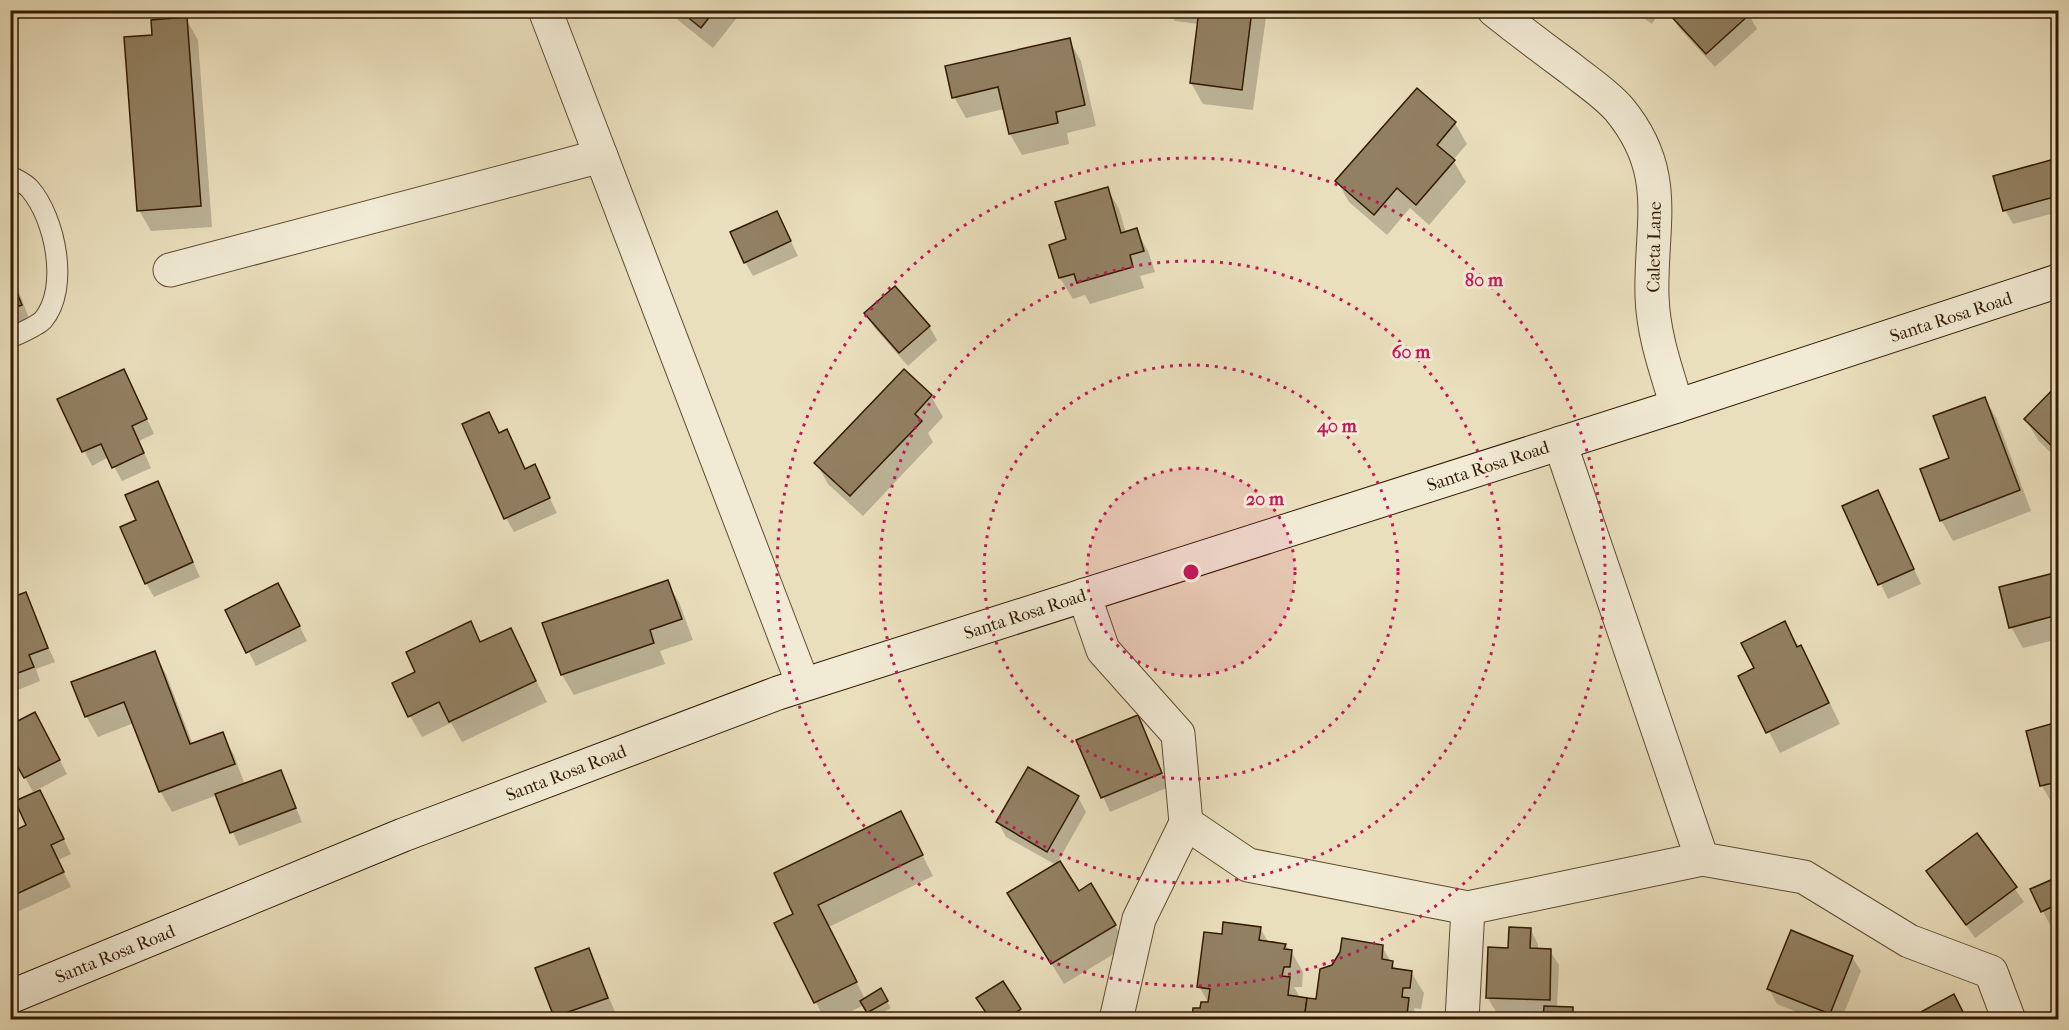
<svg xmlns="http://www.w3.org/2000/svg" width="2069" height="1030" font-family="'IM FELL French Canon',serif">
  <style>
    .shadow { fill: #0003 }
    .building { fill: #928062; stroke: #321a00; stroke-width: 1.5 }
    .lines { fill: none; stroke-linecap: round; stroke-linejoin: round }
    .lane-casing { stroke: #604b2f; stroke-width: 22 }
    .street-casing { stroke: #604b2f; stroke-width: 35 }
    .secondary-casing { stroke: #321a00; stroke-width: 35 }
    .lane { stroke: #f1ead4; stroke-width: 20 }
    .street { stroke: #f1ead4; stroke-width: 33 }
    .secondary { stroke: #f1ead4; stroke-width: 33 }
    .ring { fill: none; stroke: #c2185b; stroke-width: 3; stroke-dasharray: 3 6 }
    .labels { text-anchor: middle; stroke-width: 6; stroke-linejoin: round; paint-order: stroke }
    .street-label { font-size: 18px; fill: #321a00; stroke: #f1ead4 }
    .centre { fill: #c2185b; stroke: #f1ead4; stroke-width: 3 }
    .ring-label { font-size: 18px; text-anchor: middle; font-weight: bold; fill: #c2185b; stroke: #f1ead4; stroke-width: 6; stroke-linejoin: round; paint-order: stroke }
  </style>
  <rect width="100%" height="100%" fill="#eadfbd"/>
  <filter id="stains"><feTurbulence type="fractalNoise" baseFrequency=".00333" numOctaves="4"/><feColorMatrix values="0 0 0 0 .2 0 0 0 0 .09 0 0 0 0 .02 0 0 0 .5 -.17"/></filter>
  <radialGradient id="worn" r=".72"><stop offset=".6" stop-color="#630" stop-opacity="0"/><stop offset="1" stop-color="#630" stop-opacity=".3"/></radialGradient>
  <g class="shadow">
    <path d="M 673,10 L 743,10 L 713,48 L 678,20 Z"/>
    <path d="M 1169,10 L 1267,10 L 1253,110 L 1203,104 L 1191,83 L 1199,24 L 1175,21 Z"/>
    <path d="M 1632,10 L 1661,10 L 1652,24 Z"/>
    <path d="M 1671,14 L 1749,15 L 1757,29 L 1715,67 L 1679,28 Z"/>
    <path d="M 186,19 L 198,40 L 212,227 L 151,231 L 139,210 L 154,36 Z"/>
    <path d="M 1069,40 L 1081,61 L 1096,126 L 1067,133 L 1069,144 L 1022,155 L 1010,134 L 1004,109 L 966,118 L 954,97 Z"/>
    <path d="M 1417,90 L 1455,123 L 1467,144 L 1453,160 L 1466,182 L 1429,225 L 1410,208 L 1387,235 L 1349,202 L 1337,181 Z"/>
    <path d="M 2058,160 L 2058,212 L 2013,224 L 2005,210 L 1995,177 Z"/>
    <path d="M 1107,188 L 1119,209 L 1126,233 L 1136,230 L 1148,251 L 1155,272 L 1140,276 L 1144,288 L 1090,304 L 1085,295 L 1073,299 L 1060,278 L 1051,246 L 1068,240 Z"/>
    <path d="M 784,227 L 798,256 L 753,276 L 745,262 Z"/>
    <path d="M 10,269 L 32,326 L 10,334 Z"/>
    <path d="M 866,313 L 929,326 L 937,340 L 908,366 L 874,327 Z"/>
    <path d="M 131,385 L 154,434 L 139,441 L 151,468 L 122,481 L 109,457 L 92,466 L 59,400 Z"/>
    <path d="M 2058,386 L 2058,460 L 2038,440 L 2026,420 Z"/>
    <path d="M 931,396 L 943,417 L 928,433 L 933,442 L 863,516 L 828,484 L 816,463 Z"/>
    <path d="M 1985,399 L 1997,419 L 2031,511 L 1953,541 L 1941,520 L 1951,459 Z"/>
    <path d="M 499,434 L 514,445 L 526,470 L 534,466 L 557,513 L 514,532 L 506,518 Z"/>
    <path d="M 157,483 L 200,577 L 154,597 L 146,583 L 138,520 Z"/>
    <path d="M 1878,492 L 1921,584 L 1888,599 L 1844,507 Z"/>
    <path d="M 2058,574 L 2058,639 L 2023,648 L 2011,627 L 2001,588 Z"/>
    <path d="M 667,582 L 679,602 L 693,640 L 660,651 L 665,664 L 574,695 L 562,675 L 544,624 Z"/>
    <path d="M 25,594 L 55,662 L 36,669 L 40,681 L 13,692 L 10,688 L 10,599 Z"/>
    <path d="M 286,599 L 307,641 L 256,666 L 227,610 Z"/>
    <path d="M 470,623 L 481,643 L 510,629 L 547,702 L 462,742 L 451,723 L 422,737 L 410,716 L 417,673 Z"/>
    <path d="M 1784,623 L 1813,668 L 1840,724 L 1780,753 L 1740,676 L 1756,669 Z"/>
    <path d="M 154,653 L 166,674 L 193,745 L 222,734 L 234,755 L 245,785 L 281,772 L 302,822 L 239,846 L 217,795 L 172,812 L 160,791 L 134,723 L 98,737 L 86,716 Z"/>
    <path d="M 1137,717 L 1169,787 L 1110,812 L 1078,741 Z"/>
    <path d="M 2058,724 L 2058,805 L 2054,807 L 2042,786 L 2028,732 Z"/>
    <path d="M 43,728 L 67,774 L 33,792 L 10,750 Z"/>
    <path d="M 40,791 L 71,854 L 58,860 L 71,887 L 15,913 L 10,904 L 10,834 L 28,826 Z"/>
    <path d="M 1078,797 L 1086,812 L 1056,865 L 1006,837 L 998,822 Z"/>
    <path d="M 901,813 L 933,876 L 829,927 L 865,999 L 880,990 L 891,1008 L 872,1019 L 864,1005 L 835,1020 L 825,1020 L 776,924 L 795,915 Z"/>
    <path d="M 1977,835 L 2024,902 L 1975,938 L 1928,871 Z"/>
    <path d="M 2058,878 L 2058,921 L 2050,925 L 2032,890 Z"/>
    <path d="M 1079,893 L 1115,925 L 1127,946 L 1064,984 L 1021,914 Z"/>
    <path d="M 1260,928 L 1269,943 L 1285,945 L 1291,951 L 1303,972 L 1302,987 L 1294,987 L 1301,999 L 1317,1001 L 1382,947 L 1396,970 L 1411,972 L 1424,993 L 1421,1009 L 1415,1008 L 1414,1010 L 1420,1020 L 1193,1020 L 1209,1004 L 1199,986 L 1223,936 Z"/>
    <path d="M 1530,929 L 1538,944 L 1538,950 L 1550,951 L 1559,965 L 1557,1008 L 1572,1009 L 1578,1019 L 1545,1014 L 1496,1012 L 1488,998 L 1509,949 Z"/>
    <path d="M 589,950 L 615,1012 L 594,1020 L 557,1020 L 537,969 Z"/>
    <path d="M 1852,957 L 1861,971 L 1841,1020 L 1817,1020 L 1777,1004 L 1769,989 Z"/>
    <path d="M 1003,983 L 1024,1016 L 1019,1020 L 992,1020 Z"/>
  </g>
  <g class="building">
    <path d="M 679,10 L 715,10 L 701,28 Z"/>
    <path d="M 1199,10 L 1252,10 L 1242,90 L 1190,83 Z"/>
    <path d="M 1672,10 L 1746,10 L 1750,14 L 1706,54 L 1669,14 Z"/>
    <path d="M 187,17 L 201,206 L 137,211 L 124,37 L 152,35 L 151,20 Z"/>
    <path d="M 1070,38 L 1085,105 L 1056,112 L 1058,123 L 1009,134 L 998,87 L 952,98 L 945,66 Z"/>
    <path d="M 1417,88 L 1456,122 L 1437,145 L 1455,160 L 1416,205 L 1397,188 L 1374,215 L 1335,181 Z"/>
    <path d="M 2058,158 L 2058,196 L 2003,211 L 1993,176 Z"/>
    <path d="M 1108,187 L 1121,233 L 1137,228 L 1144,251 L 1130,255 L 1133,267 L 1077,283 L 1074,274 L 1059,278 L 1049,245 L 1066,239 L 1055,202 Z"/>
    <path d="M 777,211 L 791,241 L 744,263 L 730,232 Z"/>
    <path d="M 10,276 L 22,305 L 10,309 Z"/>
    <path d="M 895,286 L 930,326 L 899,353 L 864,313 Z"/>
    <path d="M 124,369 L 147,419 L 132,426 L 144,453 L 112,468 L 101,444 L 82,452 L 57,399 Z"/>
    <path d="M 904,369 L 932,395 L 915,414 L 922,421 L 850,496 L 814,463 Z"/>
    <path d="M 2058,384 L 2058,452 L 2024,419 Z"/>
    <path d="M 1985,397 L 2020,490 L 1940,521 L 1920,469 L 1949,458 L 1933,416 Z"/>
    <path d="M 489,412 L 499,433 L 507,429 L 525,469 L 535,464 L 550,498 L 504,519 L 462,424 Z"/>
    <path d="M 158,481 L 193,562 L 145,584 L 120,527 L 136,520 L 125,495 Z"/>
    <path d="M 1878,490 L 1914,569 L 1878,585 L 1842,506 Z"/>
    <path d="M 2058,572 L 2058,615 L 2009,628 L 1999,587 Z"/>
    <path d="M 668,580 L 682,619 L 650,630 L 654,643 L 561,675 L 542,623 Z"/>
    <path d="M 278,583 L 300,626 L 246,653 L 225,610 Z"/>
    <path d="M 26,592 L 48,648 L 29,655 L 34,667 L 10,676 L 10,598 Z"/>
    <path d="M 471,621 L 480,642 L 511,628 L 536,681 L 449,722 L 439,702 L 408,717 L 392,683 L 415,672 L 406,652 Z"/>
    <path d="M 1785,621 L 1797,647 L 1801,645 L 1829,703 L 1766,733 L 1738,676 L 1754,668 L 1741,643 Z"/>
    <path d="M 155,651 L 190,744 L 223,732 L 235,764 L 159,792 L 124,702 L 85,717 L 71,682 Z"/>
    <path d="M 35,712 L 60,760 L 24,778 L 10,753 L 10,725 Z"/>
    <path d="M 1138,715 L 1162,773 L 1101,798 L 1076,740 Z"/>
    <path d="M 2058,722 L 2058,782 L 2040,786 L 2026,731 Z"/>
    <path d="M 1028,767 L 1079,796 L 1047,852 L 996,822 Z"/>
    <path d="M 281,770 L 296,808 L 230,833 L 215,794 Z"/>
    <path d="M 40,790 L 64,839 L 51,845 L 64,872 L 10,897 L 10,833 L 26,825 L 15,801 Z"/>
    <path d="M 901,811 L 923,855 L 818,905 L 857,982 L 814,1003 L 774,923 L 793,914 L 774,873 Z"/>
    <path d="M 1977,833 L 2017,887 L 1966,925 L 1926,871 Z"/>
    <path d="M 1060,861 L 1079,891 L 1091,883 L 1116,925 L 1051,964 L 1007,893 Z"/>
    <path d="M 2058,877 L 2058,906 L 2058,904 L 2041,912 L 2030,889 Z"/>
    <path d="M 1223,922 L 1261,927 L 1259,940 L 1286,944 L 1284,949 L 1292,950 L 1290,967 L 1284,967 L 1282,976 L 1290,977 L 1288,995 L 1307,998 L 1304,1020 L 1192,1020 L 1193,1008 L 1200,1008 L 1201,1002 L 1208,1002 L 1210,989 L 1197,987 L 1204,932 L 1222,934 Z"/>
    <path d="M 1509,927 L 1531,928 L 1530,948 L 1551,949 L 1550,1000 L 1486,998 L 1488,947 L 1508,948 Z"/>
    <path d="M 1791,930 L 1853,956 L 1830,1014 L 1767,989 Z"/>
    <path d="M 1342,938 L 1383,945 L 1382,959 L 1393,961 L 1392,968 L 1412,971 L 1410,988 L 1403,988 L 1402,997 L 1409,998 L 1407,1015 L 1400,1014 L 1399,1019 L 1304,1020 L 1307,998 L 1316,999 L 1320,969 L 1332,965 L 1340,952 Z"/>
    <path d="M 589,948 L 608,998 L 554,1017 L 535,968 Z"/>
    <path d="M 1003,981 L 1021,1009 L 1005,1020 L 991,1020 L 976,998 Z"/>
    <path d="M 881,988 L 888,1001 L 867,1013 L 860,1001 Z"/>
    <path d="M 1954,994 L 1967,1020 L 1906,1020 Z"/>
    <path d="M 1544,1006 L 1573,1007 L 1573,1018 L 1606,1020 L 1543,1020 Z"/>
  </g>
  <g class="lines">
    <defs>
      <path id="lane" d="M 10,176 C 17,180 25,183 30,189 C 55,218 70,288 43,320 C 36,327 20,333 10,338"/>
      <g id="street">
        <path d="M 545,10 L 803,684"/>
        <path d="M 1494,10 C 1519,30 1544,49 1570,68 C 1586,81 1605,93 1619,109 C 1672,173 1650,224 1652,296 C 1653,334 1666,370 1677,406"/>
        <path d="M 170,270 L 601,156"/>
        <path d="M 1084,595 L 1103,650 L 1178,734 L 1186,823"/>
        <path d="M 1702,859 L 1804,877 L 1909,941 L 1991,972 L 2009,1020"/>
        <path d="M 1116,1020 L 1139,919 L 1186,823 L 1248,865 L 1468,908"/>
        <path d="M 1462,1020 L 1468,908 L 1702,859 L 1560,443"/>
      </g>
      <path id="secondary" d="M 10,997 L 403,835 L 778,693 L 1677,406 L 2058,281"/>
    </defs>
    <use href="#lane" class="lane-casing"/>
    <use href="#street" class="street-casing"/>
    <use href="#secondary" class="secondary-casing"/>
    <use href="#lane" class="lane"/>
    <use href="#street" class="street"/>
    <use href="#secondary" class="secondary"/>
  </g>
  <circle cx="1191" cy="572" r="104" fill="#c2185b" fill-opacity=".12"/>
  <g class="ring">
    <circle cx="1191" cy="572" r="104"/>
    <circle cx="1191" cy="572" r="207"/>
    <circle cx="1191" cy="572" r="311"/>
    <circle cx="1191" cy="572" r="414"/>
  </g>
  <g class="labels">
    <g class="street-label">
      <text transform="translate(1654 247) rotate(-89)" y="6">Caleta Lane</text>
      <text transform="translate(1951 317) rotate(-18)" y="6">Santa Rosa Road</text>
      <text transform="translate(1488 466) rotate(-18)" y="6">Santa Rosa Road</text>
      <text transform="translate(1025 614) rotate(-18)" y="6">Santa Rosa Road</text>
      <text transform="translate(566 773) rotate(-21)" y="6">Santa Rosa Road</text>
      <text transform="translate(115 954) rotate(-22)" y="6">Santa Rosa Road</text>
    </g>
  </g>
  <circle cx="1191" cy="572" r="9" class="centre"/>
  <g class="ring-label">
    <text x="1484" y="286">80 m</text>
    <text x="1411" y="358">60 m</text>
    <text x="1337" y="432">40 m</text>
    <text x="1265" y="505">20 m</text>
  </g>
  <rect width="2069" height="1030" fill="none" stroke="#eadfbd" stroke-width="36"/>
  <rect x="12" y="12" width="2045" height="1006" fill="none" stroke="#321a00" stroke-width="3"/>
  <rect x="18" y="18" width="2033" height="994" fill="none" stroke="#321a00" stroke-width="1.5"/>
  <rect width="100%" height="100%" filter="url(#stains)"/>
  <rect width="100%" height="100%" fill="url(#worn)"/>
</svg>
